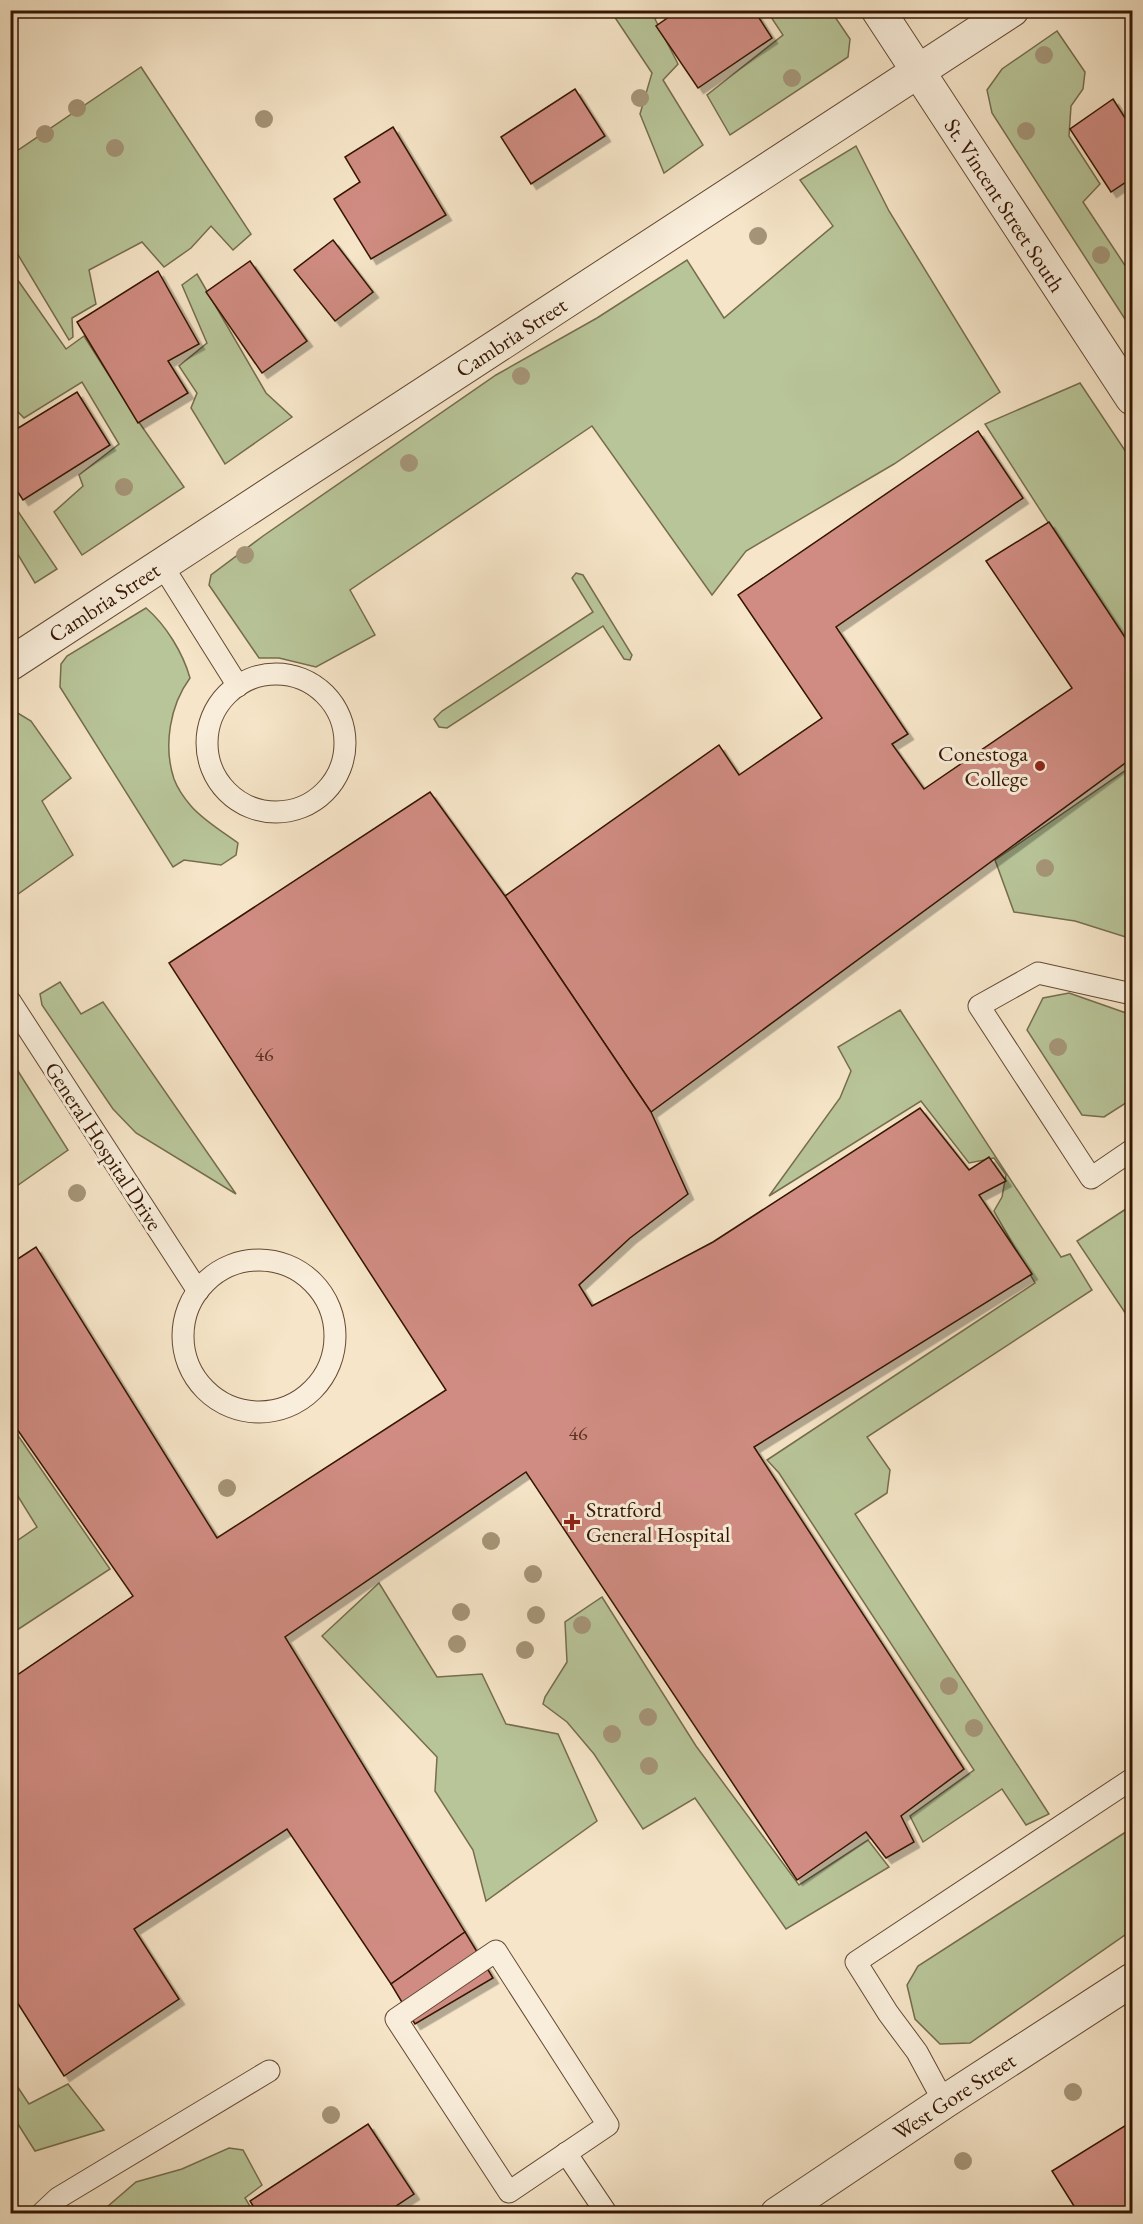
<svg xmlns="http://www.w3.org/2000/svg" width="1143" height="2224" font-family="'EB Garamond',serif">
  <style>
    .green { fill: #b8c599; stroke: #766d4d; stroke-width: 1.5 }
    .building { fill: #d08c82; stroke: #341501; stroke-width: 1.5; filter: url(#shadow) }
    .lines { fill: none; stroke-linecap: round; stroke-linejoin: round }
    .service-casing { stroke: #644933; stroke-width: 23 }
    .minor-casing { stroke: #644933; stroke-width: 35 }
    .tertiary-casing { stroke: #644933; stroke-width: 35 }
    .service { stroke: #f9eedb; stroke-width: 21 }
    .minor { stroke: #f9eedb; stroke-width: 33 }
    .tertiary { stroke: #f9eedb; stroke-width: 33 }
    .tree { fill: #a59578 }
    .poi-dot { fill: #8f2418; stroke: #f9eedb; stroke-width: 2 }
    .labels { text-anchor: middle; stroke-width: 6; stroke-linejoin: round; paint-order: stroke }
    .number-label { font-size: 20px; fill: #5b3321 }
    .street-label { font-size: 22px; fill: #341501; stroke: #f9eedb }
    .poi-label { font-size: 22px; fill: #341501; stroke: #f9eedb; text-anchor: end }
  </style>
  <defs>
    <filter id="shadow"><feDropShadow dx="5.5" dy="5.5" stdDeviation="0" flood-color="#0004"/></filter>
  </defs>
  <rect width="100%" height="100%" fill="#f6e5c8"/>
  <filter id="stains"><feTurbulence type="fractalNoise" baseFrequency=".00333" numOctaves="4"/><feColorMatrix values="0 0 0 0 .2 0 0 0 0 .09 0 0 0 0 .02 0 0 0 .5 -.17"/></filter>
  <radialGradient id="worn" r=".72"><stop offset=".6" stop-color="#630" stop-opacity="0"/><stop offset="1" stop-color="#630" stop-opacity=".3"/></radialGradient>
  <g class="green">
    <path d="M 617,11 L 664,11 L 655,19 L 678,64 L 663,80 L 703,145 L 664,173 L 640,114 L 652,73 L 612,13 Z"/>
    <path d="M 767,11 L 831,11 L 850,39 L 848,57 L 730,135 L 707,95 L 783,35 Z"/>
    <path d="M 1057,31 L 1085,72 L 1083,89 L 1071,106 L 1069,136 L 1100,184 L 1083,202 L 1132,276 L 1132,330 L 992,113 L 987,90 L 1002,69 Z"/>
    <path d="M 141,67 L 251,234 L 233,250 L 211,226 L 191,248 L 164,267 L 142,242 L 89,270 L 96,304 L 72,318 L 73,337 L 69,340 L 11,243 L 11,155 Z"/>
    <path d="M 856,146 L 889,211 L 1000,392 L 894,464 L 746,551 L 712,595 L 592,426 L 350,590 L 375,635 L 316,667 L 279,658 L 259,658 L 209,585 L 211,575 L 263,536 L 496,375 L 597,318 L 687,260 L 724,318 L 833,226 L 800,180 Z"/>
    <path d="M 10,269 L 66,349 L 84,336 L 136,418 L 184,487 L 82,555 L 54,512 L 83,486 L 79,475 L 119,444 L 82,382 L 24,418 L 16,410 L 11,412 Z"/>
    <path d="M 197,274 L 266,393 L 292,417 L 225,464 L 191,408 L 197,393 L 179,366 L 207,343 L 182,285 Z"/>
    <path d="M 1080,383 L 1132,461 L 1132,653 L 985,424 Z"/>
    <path d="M 11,501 L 57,569 L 35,583 L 11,543 Z"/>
    <path d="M 576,573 L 583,575 L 632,655 L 630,660 L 624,659 L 603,626 L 447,728 L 439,727 L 434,719 L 442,711 L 593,612 L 572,578 Z"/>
    <path d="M 146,608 C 166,625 183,653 190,678 C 170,705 163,746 174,779 C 177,787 185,799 191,806 C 203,820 223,832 238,843 L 236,855 L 221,865 L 184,860 L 173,867 L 60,687 L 61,664 L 67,656 Z"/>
    <path d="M 11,709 L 31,721 L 71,778 L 42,801 L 73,855 L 11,899 Z"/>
    <path d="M 1132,766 L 1132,939 L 1075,921 L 1014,912 L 995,860 Z"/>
    <path d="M 60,982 L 81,1014 L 103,1002 L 236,1194 L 136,1133 L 113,1109 L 42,1005 L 40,994 Z"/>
    <path d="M 1069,993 L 1126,1013 L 1132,1021 L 1132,1099 L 1104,1117 L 1082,1115 L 1027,1030 L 1043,998 Z"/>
    <path d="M 900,1010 L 1061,1257 L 1070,1254 L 1092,1290 L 867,1437 L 890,1470 L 887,1493 L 855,1514 L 1049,1814 L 1026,1825 L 1002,1789 L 923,1842 L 910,1816 L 974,1770 L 779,1473 L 767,1460 L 1035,1283 L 994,1211 L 1002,1197 L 1006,1175 L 994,1158 L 969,1163 L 921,1101 L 769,1196 L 840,1098 L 851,1071 L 838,1047 Z"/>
    <path d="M 11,1060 L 68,1150 L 11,1190 L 10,1190 Z"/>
    <path d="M 1132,1205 L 1132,1323 L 1077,1241 Z"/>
    <path d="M 10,1424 L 110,1569 L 11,1634 L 11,1545 L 37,1527 L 11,1485 Z"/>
    <path d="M 379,1583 L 437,1677 L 482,1674 L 506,1724 L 558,1734 L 597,1821 L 486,1901 L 473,1850 L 435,1791 L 437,1757 L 322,1636 Z"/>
    <path d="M 602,1597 L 696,1746 L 799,1885 L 868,1840 L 889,1867 L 786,1929 L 695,1798 L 643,1829 L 594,1754 L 567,1722 L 543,1704 L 545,1697 L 567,1662 L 565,1622 Z"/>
    <path d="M 1132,1828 L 1132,1930 L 970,2043 L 940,2044 L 915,2019 L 907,1985 L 918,1966 Z"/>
    <path d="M 11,2077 L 29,2104 L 68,2084 L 104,2130 L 35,2151 L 11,2113 Z"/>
    <path d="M 229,2148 L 243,2150 L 262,2185 L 245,2198 L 254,2213 L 100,2213 L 136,2182 L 182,2169 Z"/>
  </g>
  <g class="building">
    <path d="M 679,10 L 754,10 L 772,38 L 698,88 L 656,26 Z"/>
    <path d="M 575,89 L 605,136 L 531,184 L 501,137 Z"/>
    <path d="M 1113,99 L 1132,129 L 1132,178 L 1111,192 L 1070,129 Z"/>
    <path d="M 393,127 L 446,215 L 371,259 L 334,199 L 360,182 L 345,157 Z"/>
    <path d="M 333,240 L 373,292 L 335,321 L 294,270 Z"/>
    <path d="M 250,261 L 307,341 L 262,373 L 206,292 Z"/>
    <path d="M 158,271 L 199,344 L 168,361 L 188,393 L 138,423 L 77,322 Z"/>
    <path d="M 77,392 L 110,445 L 23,500 L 10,480 L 10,433 Z"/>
    <path d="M 978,431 L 1023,498 L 836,627 L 908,734 L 892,744 L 924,789 L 1072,688 L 986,561 L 1049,522 L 1132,648 L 1132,719 L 1130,721 L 1132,725 L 1132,758 L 651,1112 L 505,896 L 719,745 L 739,775 L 822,718 L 738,595 Z"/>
    <path d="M 430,792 L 505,896 L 651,1112 L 688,1194 L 630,1238 L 579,1285 L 592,1306 L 713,1242 L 920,1108 L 969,1170 L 989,1157 L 1006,1181 L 979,1195 L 1032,1274 L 754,1447 L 964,1769 L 901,1816 L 914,1842 L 886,1858 L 866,1832 L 797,1880 L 526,1472 L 285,1637 L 465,1932 L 391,1984 L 287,1829 L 134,1929 L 179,1999 L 64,2076 L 10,1991 L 10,1680 L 133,1596 L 10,1419 L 10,1264 L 36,1247 L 217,1538 L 446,1390 L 169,963 Z"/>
    <path d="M 465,1932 L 493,1978 L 415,2024 L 391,1984 Z"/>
    <path d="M 1131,2122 L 1132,2207 L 1122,2214 L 1079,2214 L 1052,2171 Z"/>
    <path d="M 368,2124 L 414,2194 L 384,2214 L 258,2214 L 250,2201 Z"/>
  </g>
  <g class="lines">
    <defs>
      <g id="service">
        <path d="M 162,565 L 238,686"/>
        <circle cx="276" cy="743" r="69"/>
        <path d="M 1132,994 L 1038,973 L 979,1006 L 1091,1178 L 1132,1150"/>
        <path d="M 10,1001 L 198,1291"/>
        <circle cx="259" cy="1336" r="76"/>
        <path d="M 496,1951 L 608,2125 L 509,2192 L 396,2019 Z"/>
        <path d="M 944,2102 L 917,2052 L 888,2013 L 856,1962 L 1132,1779"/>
        <path d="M 566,2153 L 607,2214"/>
        <path d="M 41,2214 L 58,2198 L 269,2071"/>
      </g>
      <path id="minor" d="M 10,664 L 1012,10"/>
      <g id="tertiary">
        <path d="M 878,10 L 1132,398"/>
        <path d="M 777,2214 L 944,2102 L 1132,1980"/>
      </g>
    </defs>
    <use href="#service" class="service-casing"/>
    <use href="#minor" class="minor-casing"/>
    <use href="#tertiary" class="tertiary-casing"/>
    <use href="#service" class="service"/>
    <use href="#minor" class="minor"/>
    <use href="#tertiary" class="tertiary"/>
  </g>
  <g class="tree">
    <circle cx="1044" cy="55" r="9"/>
    <circle cx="792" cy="78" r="9"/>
    <circle cx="640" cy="98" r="9"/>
    <circle cx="77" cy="108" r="9"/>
    <circle cx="264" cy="119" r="9"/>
    <circle cx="1026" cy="131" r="9"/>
    <circle cx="45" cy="134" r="9"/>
    <circle cx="115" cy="148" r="9"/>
    <circle cx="758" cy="236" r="9"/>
    <circle cx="1101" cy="255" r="9"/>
    <circle cx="521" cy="376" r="9"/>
    <circle cx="409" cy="463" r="9"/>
    <circle cx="124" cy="487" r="9"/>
    <circle cx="245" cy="555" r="9"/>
    <circle cx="1045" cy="868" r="9"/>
    <circle cx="1058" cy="1047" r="9"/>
    <circle cx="77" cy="1193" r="9"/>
    <circle cx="227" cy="1488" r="9"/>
    <circle cx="491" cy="1541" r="9"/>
    <circle cx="533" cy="1574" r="9"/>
    <circle cx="461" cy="1612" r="9"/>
    <circle cx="536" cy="1615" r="9"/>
    <circle cx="582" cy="1625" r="9"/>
    <circle cx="457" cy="1644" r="9"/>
    <circle cx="525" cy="1650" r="9"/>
    <circle cx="949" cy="1686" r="9"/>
    <circle cx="648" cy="1717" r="9"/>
    <circle cx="974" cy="1728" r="9"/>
    <circle cx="612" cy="1734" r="9"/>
    <circle cx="649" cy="1766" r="9"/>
    <circle cx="1073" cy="2092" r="9"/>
    <circle cx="331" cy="2115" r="9"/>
    <circle cx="963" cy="2161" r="9"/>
  </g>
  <g class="poi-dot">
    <circle cx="1040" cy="766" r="6"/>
    <path d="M569 1513h6v6h6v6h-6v6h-6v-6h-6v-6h6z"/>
  </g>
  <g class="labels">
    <g class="number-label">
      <text x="264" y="1061">46</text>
      <text x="578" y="1440">46</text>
    </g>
    <g class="street-label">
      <text transform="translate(1005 205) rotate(57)" y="8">St. Vincent Street South</text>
      <text transform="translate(511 337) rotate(-33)" y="8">Cambria Street</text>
      <text transform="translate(104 602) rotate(-33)" y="8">Cambria Street</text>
      <text transform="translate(104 1146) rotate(57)" y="8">General Hospital Drive</text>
      <text transform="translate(954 2096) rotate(-33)" y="8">West Gore Street</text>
    </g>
    <g class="poi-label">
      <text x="1028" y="761">Conestoga<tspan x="1028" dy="25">College</tspan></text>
      <text x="586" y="1517" text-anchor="start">Stratford<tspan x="586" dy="25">General Hospital</tspan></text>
    </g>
  </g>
  <rect width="1143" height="2224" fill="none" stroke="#f6e5c8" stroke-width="36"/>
  <rect x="12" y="12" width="1119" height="2200" fill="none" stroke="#341501" stroke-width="3"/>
  <rect x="18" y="18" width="1107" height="2188" fill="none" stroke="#341501" stroke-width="1.5"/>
  <rect width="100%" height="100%" filter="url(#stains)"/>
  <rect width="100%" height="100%" fill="url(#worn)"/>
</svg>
